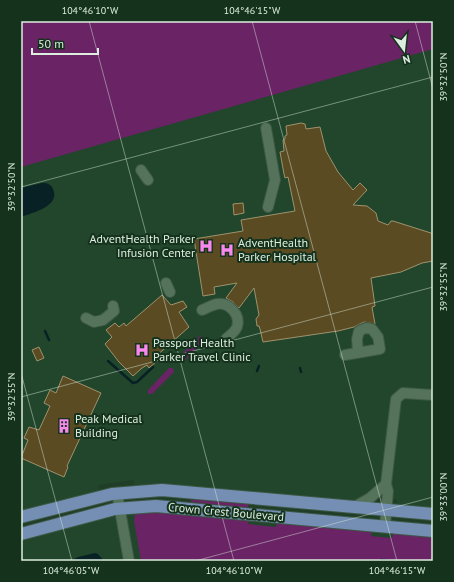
<svg xmlns="http://www.w3.org/2000/svg" width="454" height="582" font-family="'PT Sans',sans-serif">
  <style>
    .built { fill: #21462b }
    .green { fill: #6a2365 }
    .water { fill: #082125 }
    .lines { fill: none; stroke-linecap: round; stroke-linejoin: round }
    .stream { stroke: #082125; stroke-width: 2.5 }
    .building { fill: #5a4b22; stroke: #9f926e }
    .minor-casing { stroke: #3d5845; stroke-width: 12 }
    .major-casing { stroke: #3d5845; stroke-width: 14 }
    .minor { stroke: #54735a; stroke-width: 10 }
    .major { stroke: #748fb3; stroke-width: 12 }
    .ticks { fill: none; stroke: #ddeee0; stroke-width: 1; stroke-opacity: 0.45 }
    .labels { text-anchor: middle; stroke-width: 4; stroke-linejoin: round; paint-order: stroke }
    .poi-label { font-size: 12px; fill: #ddeee0; stroke: #15321d; text-anchor: start }
    .street-label { font-size: 12px; fill: #ddeee0; stroke: #15321d }
    .neatline { fill: none; stroke: #ddeee0; stroke-width: 1.5 }
    .ticks-label { font-size: 10px; text-anchor: middle; fill: #ddeee0 }
  </style>
  <rect width="100%" height="100%" fill="#1f3d27"/>
  <g class="built">
    <path d="M 21,21 L 433,21 L 433,509 L 397,506 L 397,500 L 369,495 L 358,500 L 343,501 L 177,485 L 134,486 L 133,480 L 98,485 L 99,491 L 94,492 L 21,511 Z"/>
    <path d="M 151,512 L 433,536 L 433,561 L 21,561 L 21,540 L 107,518 Z"/>
  </g>
  <g class="green">
    <path d="M 21,21 L 433,21 L 433,49 L 21,167 Z"/>
    <path d="M 200,336 L 203,337 L 204,341 L 183,362 L 178,362 L 177,359 Z"/>
    <path d="M 169,368 L 173,368 L 174,372 L 152,394 L 148,394 L 148,390 Z"/>
    <path d="M 191,500 L 221,500 L 249,502 L 248,508 L 191,502 Z"/>
    <path d="M 151,512 L 249,520 L 248,524 L 276,527 L 277,522 L 372,531 L 371,536 L 392,538 L 393,533 L 433,536 L 433,561 L 141,561 L 134,521 L 135,514 Z"/>
  </g>
  <g class="water">
    <path d="M 42,183 C 47,183 51,184 53,189 C 61,206 32,213 21,217 L 21,188 Z"/>
    <path d="M 95,553 L 98,554 L 104,561 L 70,561 L 78,557 Z"/>
  </g>
  <g class="lines">
    <g class="stream">
      <path d="M 45,331 L 49,340"/>
      <path d="M 108,361 L 133,383 L 137,382 L 153,367"/>
      <path d="M 300,368 L 301,372"/>
      <path d="M 257,371 L 259,366"/>
      <path d="M 381,560 L 393,561"/>
    </g>
  </g>
  <g class="building">
    <path d="M 301,123 L 305,124 L 306,129 L 320,127 L 326,151 L 338,172 L 353,190 L 360,183 L 367,190 L 353,205 L 367,206 L 376,213 L 378,221 L 388,225 L 391,221 L 393,221 L 431,233 L 433,235 L 433,261 L 422,263 L 401,272 L 371,278 L 375,306 L 372,307 L 375,324 L 364,322 L 354,327 L 338,331 L 263,342 L 260,329 L 259,326 L 257,326 L 256,319 L 259,315 L 254,288 L 239,308 L 233,302 L 226,298 L 237,283 L 214,287 L 215,294 L 203,296 L 194,239 L 243,231 L 241,220 L 295,211 L 288,177 L 285,178 L 284,174 L 280,152 L 284,151 L 283,140 L 285,139 L 285,136 L 287,135 L 286,126 Z"/>
    <path d="M 243,203 L 244,213 L 234,215 L 233,204 Z"/>
    <path d="M 162,295 L 171,305 L 183,301 L 187,307 L 179,312 L 189,327 L 154,358 L 157,361 L 149,368 L 147,365 L 142,368 L 133,376 L 119,362 L 105,344 L 112,337 L 106,330 L 115,323 L 119,327 L 124,323 L 126,326 Z"/>
    <path d="M 39,347 L 44,358 L 37,361 L 32,350 Z"/>
    <path d="M 63,376 L 101,393 L 67,466 L 68,467 L 64,477 L 21,458 L 28,440 L 24,438 L 29,427 L 39,430 L 50,406 L 44,403 L 50,390 L 56,393 Z"/>
  </g>
  <g class="lines">
    <defs>
      <g id="minor">
        <path d="M 266,128 L 275,180 L 268,207"/>
        <path d="M 141,170 L 148,180"/>
        <path d="M 166,283 L 170,292"/>
        <path d="M 202,310 C 207,308 212,305 217,304 C 229,302 241,315 237,327 C 235,332 230,335 226,339"/>
        <path d="M 86,318 L 94,322 L 103,320 L 114,311 L 113,306"/>
        <path d="M 345,355 L 380,349 L 378,337 L 372,329 L 366,328 L 359,331 L 357,339 L 358,353"/>
        <path d="M 117,493 L 129,561"/>
        <path d="M 354,507 L 370,498 L 386,484"/>
        <path d="M 385,526 L 388,491 L 386,484 L 396,399 L 403,393 L 433,395"/>
      </g>
      <g id="major">
        <path d="M 21,517 L 112,494 L 162,490 L 433,514"/>
        <path d="M 21,534 L 115,509 L 156,506 L 433,531"/>
      </g>
    </defs>
    <use href="#minor" class="minor-casing"/>
    <use href="#major" class="major-casing"/>
    <use href="#minor" class="minor"/>
    <use href="#major" class="major"/>
  </g>
  <path class="ticks" d="M 89,21 L 234,561M 252,21 L 397,561M 415,21 L 433,89M 21,187 L 433,77M 21,373 L 72,561M 21,397 L 433,287M 195,561 L 433,497"/>
  <defs>
    <symbol id="hospital-bare" viewBox="-9 -9 18 18"><path d="M-5-5h3v3.5h4V-5h3V5h-3V1.5h-4V5h-3Z" fill="#f788ec" stroke="#15321d" stroke-width="2.5" paint-order="stroke"/></symbol>
    <symbol id="building-bare" viewBox="-9 -9 18 18"><path d="M-4-6H4V6H1V3H-1V6H-4ZM-2.5-4.3h1.7v1.8h-1.7ZM.8-4.3h1.7v1.8H.8ZM-2.5-1h1.7V.8h-1.7ZM.8-1h1.7V.8H.8Z" fill="#f788ec" stroke="#15321d" stroke-width="2.5" paint-order="stroke"/></symbol>
  </defs>
  <g fill-rule="evenodd">
    <use href="#hospital-bare" x="196" y="236" width="20" height="20"/>
    <use href="#hospital-bare" x="217" y="240" width="20" height="20"/>
    <use href="#hospital-bare" x="132" y="340" width="20" height="20"/>
    <use href="#building-bare" x="54" y="416" width="20" height="20"/>
  </g>
  <g class="labels">
    <g class="poi-label">
      <text x="195" y="243" text-anchor="end">AdventHealth Parker<tspan x="195" dy="14">Infusion Center</tspan></text>
      <text x="238" y="247">AdventHealth<tspan x="238" dy="14">Parker Hospital</tspan></text>
      <text x="153" y="347">Passport Health<tspan x="153" dy="14">Parker Travel Clinic</tspan></text>
      <text x="75" y="423">Peak Medical<tspan x="75" dy="14">Building</tspan></text>
    </g>
    <g class="street-label">
      <text transform="translate(226 512) rotate(5)" y="4">Crown Crest Boulevard</text>
    </g>
  </g>
  <rect width="454" height="582" fill="none" stroke="#15321d" stroke-width="44"/>
  <g transform="translate(404 50) rotate(165)" stroke="#15321d" stroke-width="3" paint-order="stroke">
  <path d="M0-3L7 15L0 10L-7 15Z" fill="#ddeee0"/>
  <text y="-6" font-size="11" font-weight="bold" text-anchor="middle" fill="#ddeee0">N</text>
  </g>
  <path d="M32 48v6h66v-6" fill="none" stroke="#ddeee0" stroke-width="2"/>
  <text x="38" y="48" font-size="12" fill="#ddeee0" stroke="#15321d" stroke-width="3" paint-order="stroke">50 m</text>
  <rect x="22" y="22" width="410" height="538" class="neatline"/>
  <g class="ticks-label">
    <text x="90" y="14">104°46'10"W</text>
    <text x="252" y="14">104°46'15"W</text>
    <text transform="translate(443 77) rotate(-90)" y="4">39°32'50"N</text>
    <text transform="translate(11 187) rotate(-90)" y="4">39°32'50"N</text>
    <text transform="translate(443 287) rotate(-90)" y="4">39°32'55"N</text>
    <text transform="translate(11 397) rotate(-90)" y="4">39°32'55"N</text>
    <text transform="translate(443 497) rotate(-90)" y="4">39°33'00"N</text>
    <text x="71" y="574">104°46'05"W</text>
    <text x="234" y="574">104°46'10"W</text>
    <text x="397" y="574">104°46'15"W</text>
  </g>
</svg>
